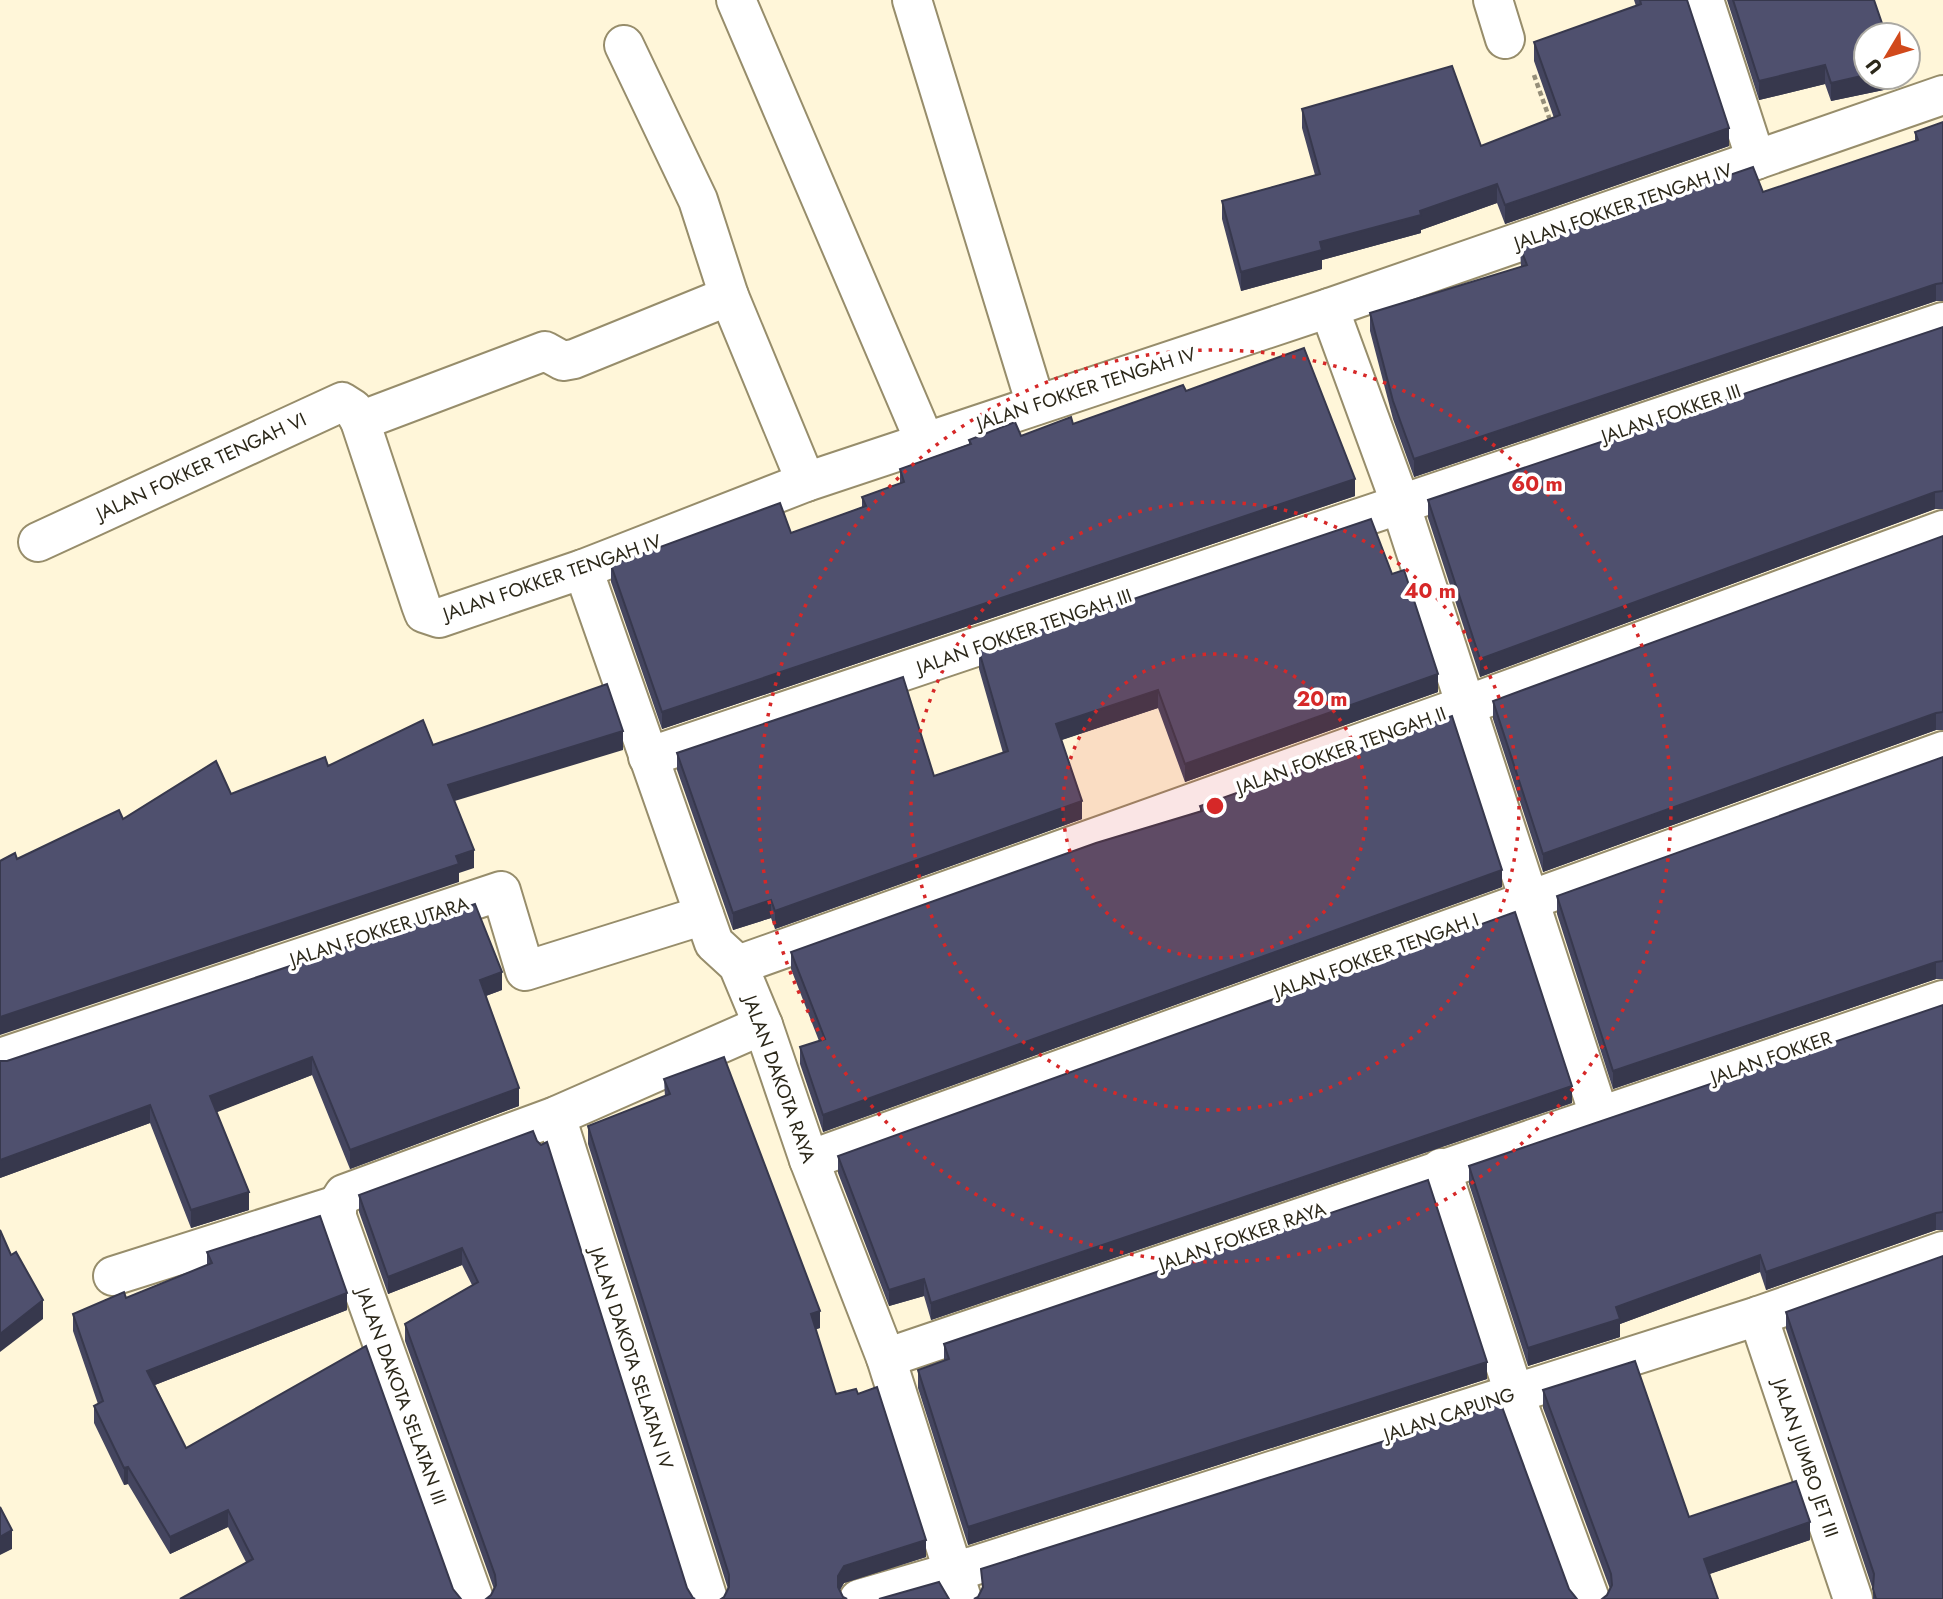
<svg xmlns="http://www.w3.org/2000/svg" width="1943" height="1599" font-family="Jost,sans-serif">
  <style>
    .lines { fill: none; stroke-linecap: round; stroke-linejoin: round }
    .minor-casing { stroke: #978d6b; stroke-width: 42 }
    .path { stroke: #958e79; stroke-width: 4.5; stroke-dasharray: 5 3.5; stroke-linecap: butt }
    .minor { stroke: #fff; stroke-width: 38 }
    .wall { fill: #44455f }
    .shaded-wall { fill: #37384d }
    .building { fill: #4f506e; stroke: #37384d; stroke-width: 2 }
    .ring { fill: none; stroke: #d62828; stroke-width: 3.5; stroke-dasharray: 3.5 7 }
    .labels { text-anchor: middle; stroke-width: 7; stroke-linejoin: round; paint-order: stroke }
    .street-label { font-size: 19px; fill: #2c281a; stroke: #fff }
    .centre { fill: #d62828; stroke: #fff; stroke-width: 3.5 }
    .ring-label { font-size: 21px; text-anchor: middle; font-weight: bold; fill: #d62828; stroke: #fff; stroke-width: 7; stroke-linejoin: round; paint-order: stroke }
  </style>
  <rect width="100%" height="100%" fill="#fff6d9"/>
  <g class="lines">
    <defs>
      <g id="minor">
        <path d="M 736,0 L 925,442"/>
        <path d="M 912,0 L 1036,405"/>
        <path d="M 1493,0 L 1505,39"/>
        <path d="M 1704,0 L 1756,160"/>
        <path d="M 624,45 L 698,200 L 729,296 L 806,482"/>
        <path d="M 1329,308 L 1396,491 L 1599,1115"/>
        <path d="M 360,421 L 545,351 L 563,361 L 574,359 L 729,296"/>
        <path d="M 38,542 L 342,402 L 353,409 L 360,421 L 421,605 L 424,613 L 439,618 L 583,569 L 806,482 L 1329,308 L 1943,95"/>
        <path d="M 583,569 L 714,943 L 738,965 L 763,1025 L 809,1160 L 886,1358 L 962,1599"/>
        <path d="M 648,757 L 1943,322"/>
        <path d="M 738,965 L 1464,706 L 1943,530"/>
        <path d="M 0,1058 L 501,891 L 525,971 L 704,915"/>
        <path d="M 556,1116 L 708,1599"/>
        <path d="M 809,1160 L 1943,751"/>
        <path d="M 1441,1168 L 1514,1393 L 1590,1599"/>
        <path d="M 113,1276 L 337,1205"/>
        <path d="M 1758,1316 L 1853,1599"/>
        <path d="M 886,1358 L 1943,1000"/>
        <path d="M 474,1599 L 337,1217 L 337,1205 L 344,1194 L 556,1116 L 763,1025"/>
        <path d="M 859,1599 L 973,1566 L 1758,1316 L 1943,1251"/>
      </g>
    </defs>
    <use href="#minor" class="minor-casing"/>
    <path class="path" d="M 1534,75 L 1551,123"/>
    <use href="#minor" class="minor"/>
  </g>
  <g class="wall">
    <path d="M 1634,0 L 1687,0 L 1729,146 L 1505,224 L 1497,203 L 1421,230 L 1421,233 L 1322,260 L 1322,269 L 1241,291 L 1222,219 L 1222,201 L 1315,175 L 1302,128 L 1302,109 L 1481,146 L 1554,118 L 1534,61 L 1534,42 L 1636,6 Z"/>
    <path d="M 1727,0 L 1874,0 L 1898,77 L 1898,87 L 1831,101 L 1825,84 L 1759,100 Z"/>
    <path d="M 1943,122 L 1943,301 L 1936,301 L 1414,477 L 1393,419 L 1370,331 L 1370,313 L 1521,267 L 1520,247 L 1763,192 L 1915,141 L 1915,132 Z"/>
    <path d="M 1943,327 L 1943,509 L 1935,509 L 1480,677 L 1428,518 L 1428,500 Z"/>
    <path d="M 1186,391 L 1355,496 L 662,729 L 611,582 L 611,565 L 791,533 L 862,507 L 862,497 L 900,483 L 900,469 L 969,444 L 969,440 L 1021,436 L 1073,424 Z"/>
    <path d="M 1943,536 L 1943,730 L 1936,730 L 1543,872 L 1493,719 L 1493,701 Z"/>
    <path d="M 979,651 L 1438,692 L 1185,782 L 1158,708 L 1061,740 L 1082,819 L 775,929 L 771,918 L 733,930 L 677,770 L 677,753 L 934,776 L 1003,753 L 979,669 Z"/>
    <path d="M 1943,757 L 1943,979 L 1936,979 L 1613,1089 L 1557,914 L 1557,896 Z"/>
    <path d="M 1200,806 L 1502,887 L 823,1132 L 800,1064 L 800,1047 L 819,1041 L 791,969 L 791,952 L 1200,811 Z"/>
    <path d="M 502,990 L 486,996 L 519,1106 L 350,1169 L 312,1075 L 216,1112 L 249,1210 L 191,1228 L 150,1123 L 0,1178 L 0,1061 Z"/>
    <path d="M 1943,1005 L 1943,1230 L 1936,1230 L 1766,1290 L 1760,1272 L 1620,1324 L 1620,1337 L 1528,1366 L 1469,1184 L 1469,1166 Z"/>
    <path d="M 664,1079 L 820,1328 L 816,1329 L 836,1394 L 926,1557 L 844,1583 L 840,1590 L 843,1597 L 724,1597 L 728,1589 L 588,1144 L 588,1126 L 665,1097 Z"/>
    <path d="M 1572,1103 L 931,1320 L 924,1296 L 889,1306 L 838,1173 L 838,1156 Z"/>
    <path d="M 533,1131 L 687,1588 L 693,1598 L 491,1595 L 494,1589 L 405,1341 L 405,1324 L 472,1285 L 462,1265 L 388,1294 L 359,1212 L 359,1195 Z"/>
    <path d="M 207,1252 L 347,1310 L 155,1385 L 186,1448 L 453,1589 L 246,1562 L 228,1527 L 170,1554 L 128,1484 L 124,1485 L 94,1423 L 94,1406 L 98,1404 L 73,1331 L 73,1314 L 126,1298 L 207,1265 Z"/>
    <path d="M 1786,1312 L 1943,1599 L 1873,1599 L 1873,1590 L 1786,1329 Z"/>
    <path d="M 944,1344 L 1487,1379 L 968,1545 L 918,1388 L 918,1370 L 944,1361 Z"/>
    <path d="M 1543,1390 L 1689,1517 L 1810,1540 L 1709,1574 L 1607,1595 L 1610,1589 L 1543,1408 Z"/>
  </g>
  <g class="shaded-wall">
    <path d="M 1825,65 L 1825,84 L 1759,100 L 1759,81 Z"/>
    <path d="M 1866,75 L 1866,77 L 1898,77 L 1898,87 L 1831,101 L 1831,83 Z"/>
    <path d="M 1729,128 L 1729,146 L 1505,224 L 1505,205 Z"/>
    <path d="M 1497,184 L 1497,203 L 1421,230 L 1421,233 L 1322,260 L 1322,269 L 1241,291 L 1241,272 L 1320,242 L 1420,211 Z"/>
    <path d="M 1936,284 L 1936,301 L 1414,477 L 1414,459 Z"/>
    <path d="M 1355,479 L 1355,496 L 662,729 L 662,712 Z"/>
    <path d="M 1935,492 L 1935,509 L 1480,677 L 1480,659 Z"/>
    <path d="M 1438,674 L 1438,692 L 1185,782 L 1185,764 Z"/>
    <path d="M 1158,690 L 1158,708 L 1056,742 L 1056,724 Z"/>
    <path d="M 1936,713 L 1936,730 L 1543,872 L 1543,854 Z"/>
    <path d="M 623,731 L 623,750 L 448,803 L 448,785 Z"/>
    <path d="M 1082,801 L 1082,819 L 775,929 L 775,911 Z"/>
    <path d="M 474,850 L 474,868 L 459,873 L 459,882 L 0,1035 L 0,1017 Z"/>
    <path d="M 1502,870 L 1502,887 L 823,1132 L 823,1115 Z"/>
    <path d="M 771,900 L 771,918 L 733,930 L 733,913 Z"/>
    <path d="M 1936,962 L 1936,979 L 1613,1089 L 1613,1071 Z"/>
    <path d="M 502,972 L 502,990 L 480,998 L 480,980 Z"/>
    <path d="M 312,1057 L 312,1075 L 210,1115 L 210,1096 Z"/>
    <path d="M 1572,1086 L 1572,1103 L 931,1320 L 931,1303 Z"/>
    <path d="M 519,1088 L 519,1106 L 350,1169 L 350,1150 Z"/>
    <path d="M 150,1105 L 150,1123 L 0,1178 L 0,1160 Z"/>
    <path d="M 249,1192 L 249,1210 L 191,1228 L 191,1210 Z"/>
    <path d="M 1936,1213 L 1936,1230 L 1766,1290 L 1766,1272 Z"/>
    <path d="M 462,1248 L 462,1265 L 388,1294 L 388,1277 Z"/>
    <path d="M 1760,1255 L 1760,1272 L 1620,1324 L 1620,1337 L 1528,1366 L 1528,1348 L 1616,1307 Z"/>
    <path d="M 924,1279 L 924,1296 L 889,1306 L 889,1290 Z"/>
    <path d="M 347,1293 L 347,1310 L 147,1388 L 147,1371 Z"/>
    <path d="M 43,1300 L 43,1319 L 0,1352 L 0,1334 Z"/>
    <path d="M 820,1311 L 820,1328 L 811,1331 L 811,1314 Z"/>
    <path d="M 1487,1362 L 1487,1379 L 968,1545 L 968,1527 Z"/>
    <path d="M 128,1467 L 128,1484 L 124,1485 L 124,1468 Z"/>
    <path d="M 228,1510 L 228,1527 L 170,1554 L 170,1537 Z"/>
    <path d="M 1810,1522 L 1810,1540 L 1704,1576 L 1704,1559 Z"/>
    <path d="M 12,1530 L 12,1549 L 0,1555 L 0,1537 Z"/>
    <path d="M 926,1540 L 926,1557 L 844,1583 L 838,1593 L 838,1576 L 844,1566 Z"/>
  </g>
  <g class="building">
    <path d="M 1640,0 L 1687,0 L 1729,128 L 1505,205 L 1497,184 L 1420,211 L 1421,215 L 1320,242 L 1322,250 L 1241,272 L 1222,201 L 1320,174 L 1302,109 L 1452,66 L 1481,146 L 1560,115 L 1534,42 L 1641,4 Z"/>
    <path d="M 1733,0 L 1874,0 L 1886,35 L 1866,35 L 1866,75 L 1831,83 L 1825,65 L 1759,81 Z"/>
    <path d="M 1943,122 L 1943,283 L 1936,284 L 1414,459 L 1393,401 L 1370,313 L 1527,265 L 1520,247 L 1753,167 L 1763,192 L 1918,140 L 1915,132 Z"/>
    <path d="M 1943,327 L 1943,491 L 1935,492 L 1480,659 L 1428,500 Z"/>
    <path d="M 1304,348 L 1355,479 L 662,712 L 611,565 L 780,503 L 791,533 L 866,506 L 862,497 L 904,482 L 900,469 L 971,444 L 969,440 L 1015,422 L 1021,436 L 1071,417 L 1073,424 L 1183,385 L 1186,391 Z"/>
    <path d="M 1371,519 L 1392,574 L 1404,570 L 1438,674 L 1185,764 L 1158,690 L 1056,724 L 1082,801 L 775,911 L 771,900 L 733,913 L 677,753 L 903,677 L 934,776 L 1008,751 L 979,651 Z"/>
    <path d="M 1943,536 L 1943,712 L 1936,713 L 1543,854 L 1493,701 Z"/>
    <path d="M 607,684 L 623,731 L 448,785 L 474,850 L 456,856 L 459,864 L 0,1017 L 0,861 L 15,853 L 17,859 L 119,810 L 123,819 L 216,761 L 231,794 L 325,757 L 328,766 L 423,720 L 433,745 Z"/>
    <path d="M 1452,716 L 1502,870 L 823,1115 L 800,1047 L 825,1039 L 791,952 L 1096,843 L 1202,811 L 1200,806 Z"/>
    <path d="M 1943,757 L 1943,961 L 1936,962 L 1613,1071 L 1557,896 Z"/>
    <path d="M 475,904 L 502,972 L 480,980 L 519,1088 L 350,1150 L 312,1057 L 210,1096 L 249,1192 L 191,1210 L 150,1105 L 0,1160 L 0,1061 L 7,1061 Z"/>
    <path d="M 1515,912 L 1572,1086 L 931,1303 L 924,1279 L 889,1290 L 838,1156 Z"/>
    <path d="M 1943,1005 L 1943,1212 L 1936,1213 L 1766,1272 L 1760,1255 L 1616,1307 L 1620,1319 L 1528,1348 L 1469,1166 Z"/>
    <path d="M 724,1057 L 820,1311 L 811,1314 L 836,1394 L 856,1389 L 858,1394 L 877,1387 L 926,1540 L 844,1566 L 838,1576 L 838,1587 L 843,1597 L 847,1599 L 721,1599 L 724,1597 L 729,1587 L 729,1575 L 588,1126 L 670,1094 L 664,1079 Z"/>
    <path d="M 533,1131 L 537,1141 L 541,1145 L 547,1142 L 687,1588 L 693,1598 L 695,1599 L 486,1599 L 491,1595 L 496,1585 L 495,1575 L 405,1324 L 478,1282 L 462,1248 L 388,1277 L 359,1195 Z"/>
    <path d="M 1428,1180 L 1487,1362 L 968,1527 L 918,1370 L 949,1359 L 944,1344 Z"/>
    <path d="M 320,1216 L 347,1293 L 147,1371 L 186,1448 L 366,1346 L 453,1589 L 461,1599 L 180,1599 L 253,1559 L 228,1510 L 170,1537 L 128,1467 L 124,1468 L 94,1406 L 103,1401 L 73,1314 L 124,1292 L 126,1298 L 212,1263 L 207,1252 Z"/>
    <path d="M 0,1230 L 11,1255 L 16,1252 L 43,1300 L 0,1334 Z"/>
    <path d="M 1943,1256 L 1943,1599 L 1876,1599 L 1873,1589 L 1874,1574 L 1786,1312 Z"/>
    <path d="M 1635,1361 L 1689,1517 L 1796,1481 L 1810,1522 L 1704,1559 L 1718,1599 L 1602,1599 L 1607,1595 L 1612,1585 L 1611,1574 L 1543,1390 Z"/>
    <path d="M 1501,1404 L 1569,1589 L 1577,1599 L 974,1599 L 978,1597 L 983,1587 L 981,1569 Z"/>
    <path d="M 0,1507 L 12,1530 L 0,1537 Z"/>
    <path d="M 939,1582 L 949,1599 L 879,1599 Z"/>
  </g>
  <circle cx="1215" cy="806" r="152" fill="#d62828" fill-opacity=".12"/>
  <g class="ring">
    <circle cx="1215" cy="806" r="152"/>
    <circle cx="1215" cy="806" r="304"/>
    <circle cx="1215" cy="806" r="456"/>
  </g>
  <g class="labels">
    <g class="street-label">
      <text transform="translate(1623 206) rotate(-19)" y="7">JALAN FOKKER TENGAH IV</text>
      <text transform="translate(1086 388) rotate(-18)" y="7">JALAN FOKKER TENGAH IV</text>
      <text transform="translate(1671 413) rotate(-19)" y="7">JALAN FOKKER III</text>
      <text transform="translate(201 466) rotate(-25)" y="7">JALAN FOKKER TENGAH VI</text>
      <text transform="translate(552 577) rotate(-19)" y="7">JALAN FOKKER TENGAH IV</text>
      <text transform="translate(1024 631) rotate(-19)" y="7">JALAN FOKKER TENGAH III</text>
      <text transform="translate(1341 750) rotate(-20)" y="7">JALAN FOKKER TENGAH II</text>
      <text transform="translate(379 931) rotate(-18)" y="7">JALAN FOKKER UTARA</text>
      <text transform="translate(1376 955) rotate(-20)" y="7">JALAN FOKKER TENGAH I</text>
      <text transform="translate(1771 1057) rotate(-19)" y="7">JALAN FOKKER</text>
      <text transform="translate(780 1079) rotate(70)" y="7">JALAN DAKOTA RAYA</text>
      <text transform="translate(1242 1236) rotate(-19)" y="7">JALAN FOKKER RAYA</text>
      <text transform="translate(632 1358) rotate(72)" y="7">JALAN DAKOTA SELATAN IV</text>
      <text transform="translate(402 1396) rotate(70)" y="7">JALAN DAKOTA SELATAN III</text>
      <text transform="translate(1449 1414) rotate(-18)" y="7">JALAN CAPUNG</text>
      <text transform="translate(1806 1458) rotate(71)" y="7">JALAN JUMBO JET III</text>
    </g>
  </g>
  <circle cx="1215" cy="806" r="10" class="centre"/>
  <g class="ring-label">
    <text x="1537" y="491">60 m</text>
    <text x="1430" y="598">40 m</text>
    <text x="1322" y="706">20 m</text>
  </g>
  <g transform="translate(1887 56) rotate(232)"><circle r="33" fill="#ffffff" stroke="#aba9a3" stroke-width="2"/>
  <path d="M0-5L12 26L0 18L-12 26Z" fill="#d1491b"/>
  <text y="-10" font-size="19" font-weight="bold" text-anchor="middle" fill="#2c281a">U</text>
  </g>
</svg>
